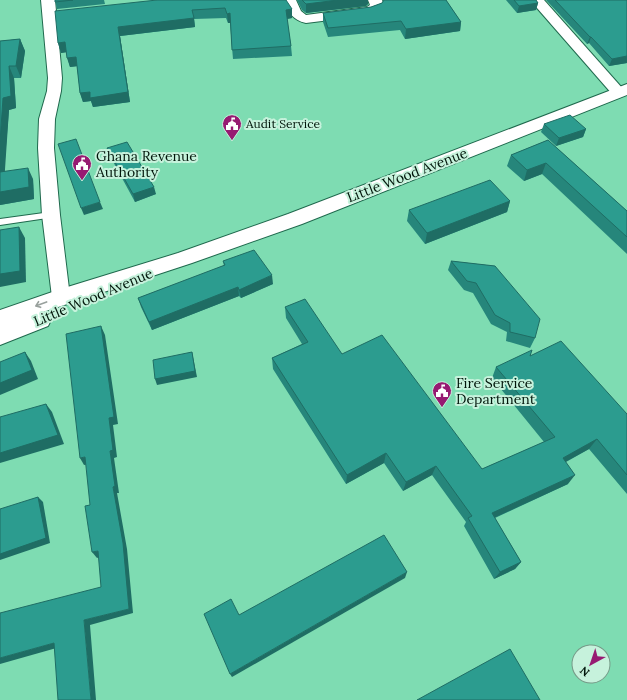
<svg xmlns="http://www.w3.org/2000/svg" width="627" height="700" font-family="Lora,serif">
  <style>
    .lines { fill: none; stroke-linecap: round; stroke-linejoin: round }
    .service-casing { stroke: #1f694d; stroke-width: 2 }
    .minor-casing { stroke: #1f694d; stroke-width: 2 }
    .tertiary-casing { stroke: #1f694d; stroke-width: 2 }
    .service { fill: #fff; fill-rule: evenodd }
    .minor { fill: #fff; fill-rule: evenodd }
    .tertiary { fill: #fff; fill-rule: evenodd }
    .wall { fill: #26867b }
    .shaded-wall { fill: #1f6d64 }
    .building { fill: #2c9c8f; stroke: #1f6d64 }
    .oneway { stroke: #99a19d }
    .labels { text-anchor: middle; stroke-width: 4; stroke-linejoin: round; paint-order: stroke }
    .far-poi-label { font-size: 12px; fill: #00150a; stroke: #c6f2dc; text-anchor: start }
    .poi-label { font-size: 14px; fill: #00150a; stroke: #c6f2dc; text-anchor: start }
    .street-label { font-size: 14px; fill: #00150a; stroke: #c6f2dc }
  </style>
  <rect width="100%" height="100%" fill="#7edcb2"/>
  <g class="lines">
    <defs>
      <path id="service" d="M 51,212 L 55,215 L 54,217 L 0,225 L 0,219 Z"/>
      <g id="minor">
        <path d="M 41,0 L 55,0 L 62,78 L 61,91 L 55,119 L 54,148 L 60,215 L 70,297 L 68,302 L 61,304 L 54,302 L 52,297 L 42,215 L 38,148 L 39,119 L 47,91 L 48,78 Z"/>
        <path d="M 282,0 L 296,0 L 301,11 L 306,15 L 367,7 L 370,5 L 368,0 L 382,0 L 384,5 L 381,11 L 370,15 L 306,23 C 292,20 289,12 282,0 Z"/>
        <path d="M 530,0 L 544,0 L 623,89 L 625,92 L 623,95 L 618,97 L 613,95 Z"/>
      </g>
      <path id="tertiary" d="M 627,84 L 627,95 L 302,224 L 192,263 L 43,312 L 48,314 L 51,320 L 48,326 L 0,345 L 0,310 L 61,289 L 178,253 L 288,214 Z"/>
    </defs>
    <use href="#service" class="service-casing"/>
    <use href="#minor" class="minor-casing"/>
    <use href="#tertiary" class="tertiary-casing"/>
    <use href="#service" class="service"/>
    <use href="#minor" class="minor"/>
    <use href="#tertiary" class="tertiary"/>
  </g>
  <g class="wall">
    <path d="M 55,0 L 104,0 L 105,4 L 57,9 Z"/>
    <path d="M 157,0 L 292,9 L 292,18 L 287,19 L 291,46 L 292,56 L 233,59 L 230,23 L 228,23 L 226,18 L 194,19 L 195,27 L 120,36 L 130,102 L 93,107 L 91,101 L 83,102 L 80,93 L 77,66 L 70,67 L 66,52 L 61,53 L 58,43 Z"/>
    <path d="M 297,0 L 368,0 L 368,4 L 366,6 L 306,13 L 302,10 Z"/>
    <path d="M 384,0 L 446,0 L 461,22 L 460,31 L 405,39 L 400,30 L 328,37 L 323,22 L 323,13 L 371,7 L 382,3 Z"/>
    <path d="M 506,0 L 536,0 L 538,3 L 536,10 L 517,13 Z"/>
    <path d="M 546,0 L 627,0 L 627,63 L 609,66 L 589,43 L 587,44 Z"/>
    <path d="M 20,39 L 25,51 L 21,78 L 14,78 L 16,108 L 9,110 L 4,171 L 33,179 L 34,199 L 0,205 L 0,41 Z"/>
    <path d="M 544,124 L 586,129 L 583,137 L 556,146 L 541,132 Z"/>
    <path d="M 548,140 L 627,211 L 627,254 L 542,174 L 524,181 L 507,166 L 511,155 Z"/>
    <path d="M 107,148 L 156,194 L 135,202 L 110,156 Z"/>
    <path d="M 510,201 L 507,212 L 425,244 L 407,221 L 409,210 Z"/>
    <path d="M 223,261 L 273,284 L 241,298 L 239,296 L 152,330 L 141,307 L 138,298 L 224,266 Z"/>
    <path d="M 451,261 L 495,266 L 535,338 L 530,348 L 506,341 L 507,332 L 491,324 L 473,293 L 464,290 L 448,270 Z"/>
    <path d="M 285,307 L 482,469 L 544,442 L 492,378 L 496,367 L 530,356 L 627,414 L 627,494 L 589,449 L 566,462 L 568,484 L 495,518 L 521,562 L 515,569 L 494,579 L 464,526 L 466,522 L 432,475 L 403,491 L 384,463 L 346,484 L 273,369 L 272,358 L 302,344 L 286,318 Z"/>
  </g>
  <g class="shaded-wall">
    <path d="M 338,0 L 368,0 L 368,4 L 366,6 L 306,13 L 306,4 Z"/>
    <path d="M 538,3 L 536,10 L 517,13 L 519,6 Z"/>
    <path d="M 292,9 L 292,18 L 286,19 L 286,10 Z"/>
    <path d="M 230,13 L 231,23 L 228,23 L 227,14 Z"/>
    <path d="M 194,18 L 195,27 L 120,36 L 130,102 L 93,107 L 91,101 L 83,102 L 80,93 L 90,92 L 118,27 Z"/>
    <path d="M 461,22 L 460,31 L 405,39 L 406,29 Z"/>
    <path d="M 590,37 L 591,37 L 589,43 L 587,44 Z"/>
    <path d="M 20,39 L 25,51 L 21,78 L 16,66 Z"/>
    <path d="M 65,42 L 68,52 L 61,53 L 58,43 Z"/>
    <path d="M 627,56 L 627,63 L 609,66 L 612,59 Z"/>
    <path d="M 76,57 L 79,66 L 70,67 L 67,58 Z"/>
    <path d="M 9,66 L 14,78 L 16,108 L 9,110 L 4,184 L 0,177 L 0,142 L 3,98 Z"/>
    <path d="M 586,129 L 583,137 L 556,146 L 559,138 Z"/>
    <path d="M 546,163 L 542,174 L 524,181 L 527,170 Z"/>
    <path d="M 28,168 L 33,179 L 34,199 L 0,205 L 0,192 Z"/>
    <path d="M 154,187 L 156,194 L 135,202 L 133,194 Z"/>
    <path d="M 510,201 L 507,212 L 425,244 L 427,233 Z"/>
    <path d="M 100,202 L 103,209 L 84,215 L 81,208 Z"/>
    <path d="M 19,227 L 25,238 L 26,282 L 0,287 L 0,274 Z"/>
    <path d="M 272,275 L 273,284 L 241,298 L 239,290 Z"/>
    <path d="M 238,287 L 239,296 L 152,330 L 149,322 Z"/>
    <path d="M 101,326 L 105,335 L 118,424 L 113,425 L 117,457 L 114,458 L 119,493 L 117,493 L 127,549 L 133,613 L 90,625 L 96,700 L 91,700 L 84,620 L 129,609 L 113,487 L 110,451 L 109,418 Z"/>
    <path d="M 25,352 L 31,361 L 38,379 L 0,395 L 0,383 Z"/>
    <path d="M 192,352 L 197,377 L 157,385 L 155,379 Z"/>
    <path d="M 46,404 L 52,412 L 64,444 L 0,463 L 0,453 Z"/>
    <path d="M 597,439 L 589,449 L 556,467 L 563,458 Z"/>
    <path d="M 386,453 L 384,463 L 346,484 L 347,475 Z"/>
    <path d="M 85,457 L 90,464 L 84,465 L 80,458 Z"/>
    <path d="M 436,466 L 432,475 L 403,491 L 406,482 Z"/>
    <path d="M 575,475 L 568,484 L 487,521 L 492,513 Z"/>
    <path d="M 38,497 L 43,502 L 50,543 L 0,560 L 0,554 Z"/>
    <path d="M 98,551 L 103,556 L 97,558 L 92,552 Z"/>
    <path d="M 521,562 L 515,569 L 494,579 L 500,572 Z"/>
    <path d="M 407,572 L 405,578 L 232,677 L 230,674 Z"/>
    <path d="M 54,643 L 60,647 L 0,664 L 0,658 Z"/>
  </g>
  <g class="building">
    <path d="M 55,0 L 73,0 L 55,2 Z"/>
    <path d="M 157,0 L 286,0 L 292,9 L 286,10 L 291,46 L 232,50 L 230,13 L 227,14 L 225,8 L 192,10 L 194,18 L 118,27 L 128,92 L 90,98 L 90,92 L 80,93 L 76,57 L 67,58 L 65,42 L 58,43 L 55,11 Z"/>
    <path d="M 302,0 L 338,0 L 306,4 Z"/>
    <path d="M 384,0 L 446,0 L 461,22 L 406,29 L 401,21 L 328,28 L 323,13 L 371,7 L 382,3 Z"/>
    <path d="M 514,0 L 536,0 L 538,3 L 519,6 Z"/>
    <path d="M 555,0 L 627,0 L 627,56 L 612,59 L 591,37 L 590,37 Z"/>
    <path d="M 20,39 L 16,66 L 9,66 L 11,96 L 3,98 L 0,142 L 0,41 Z"/>
    <path d="M 570,115 L 586,129 L 559,138 L 544,124 Z"/>
    <path d="M 76,139 L 100,202 L 81,208 L 58,144 Z"/>
    <path d="M 548,140 L 627,211 L 627,237 L 546,163 L 527,170 L 511,155 Z"/>
    <path d="M 127,142 L 154,187 L 133,194 L 107,148 Z"/>
    <path d="M 28,168 L 29,187 L 0,192 L 0,172 Z"/>
    <path d="M 490,180 L 510,201 L 427,233 L 409,210 Z"/>
    <path d="M 19,227 L 20,271 L 0,274 L 0,230 Z"/>
    <path d="M 254,250 L 272,275 L 239,290 L 238,287 L 149,322 L 138,298 L 225,265 L 223,261 Z"/>
    <path d="M 451,261 L 495,266 L 540,319 L 535,338 L 510,332 L 510,323 L 495,315 L 476,283 L 467,281 Z"/>
    <path d="M 305,299 L 342,354 L 382,335 L 482,469 L 555,437 L 496,367 L 532,350 L 530,356 L 561,341 L 627,414 L 627,475 L 597,439 L 563,458 L 575,475 L 492,513 L 521,562 L 500,572 L 468,518 L 472,516 L 436,466 L 406,482 L 386,453 L 347,475 L 272,358 L 308,342 L 285,307 Z"/>
    <path d="M 101,326 L 114,417 L 109,418 L 113,450 L 110,451 L 115,486 L 113,487 L 123,543 L 129,609 L 84,620 L 91,700 L 58,700 L 54,643 L 0,658 L 0,613 L 101,587 L 98,551 L 92,552 L 85,506 L 90,505 L 85,457 L 80,458 L 66,334 Z"/>
    <path d="M 25,352 L 32,370 L 0,383 L 0,362 Z"/>
    <path d="M 192,352 L 195,371 L 155,379 L 153,360 Z"/>
    <path d="M 46,404 L 58,435 L 0,453 L 0,417 Z"/>
    <path d="M 38,497 L 46,538 L 0,554 L 0,509 Z"/>
    <path d="M 384,535 L 407,572 L 230,674 L 204,614 L 231,599 L 239,615 Z"/>
    <path d="M 510,649 L 540,700 L 417,700 Z"/>
  </g>
  <defs><path id="oneway-shaft" d="M-6 0H5M1.5-3L5.5 0L1.5 3" fill="none" stroke-width="1.6" stroke-linecap="round" stroke-linejoin="round"/></defs>
  <use class="oneway" href="#oneway-shaft" transform="translate(41 304) rotate(160)"/>
  <defs>
    <symbol id="civic-pin" viewBox="-11 -11 22 30"><path d="M0 17L-7.5 6A9.5 9.5 0 1 1 7.5 6Z" fill="#971a72" stroke="#c6f2dc"/><path d="M-.6-6.5H3V-4.5H.6V-3L4-1V1h2V6H-6V1h2V-1L-.6-3ZM-1.2 2.5V6h2.4V2.5Z" fill="#fff"/></symbol>
  </defs>
  <g fill-rule="evenodd">
    <use href="#civic-pin" x="221" y="113" width="22" height="30"/>
    <use href="#civic-pin" x="71" y="153" width="22" height="30"/>
    <use href="#civic-pin" x="431" y="380" width="22" height="30"/>
  </g>
  <g class="labels">
    <g class="far-poi-label">
      <text x="246" y="128">Audit Service</text>
    </g>
    <g class="poi-label">
      <text x="96" y="161">Ghana Revenue<tspan x="96" dy="16">Authority</tspan></text>
      <text x="456" y="388">Fire Service<tspan x="456" dy="16">Department</tspan></text>
    </g>
    <g class="street-label">
      <text transform="translate(407 175) rotate(-21)" y="5">Little Wood Avenue</text>
      <text transform="translate(93 297) rotate(-23)" y="5">Little Wood Avenue</text>
    </g>
  </g>
  <g transform="translate(591 664) rotate(220)"><circle r="19" fill="#c6f2dc" stroke="#779a88"/>
  <path d="M0-3L7 15L0 10L-7 15Z" fill="#971a72"/>
  <text y="-6" font-size="11" font-weight="bold" text-anchor="middle" fill="#00150a">N</text>
  </g>
</svg>
